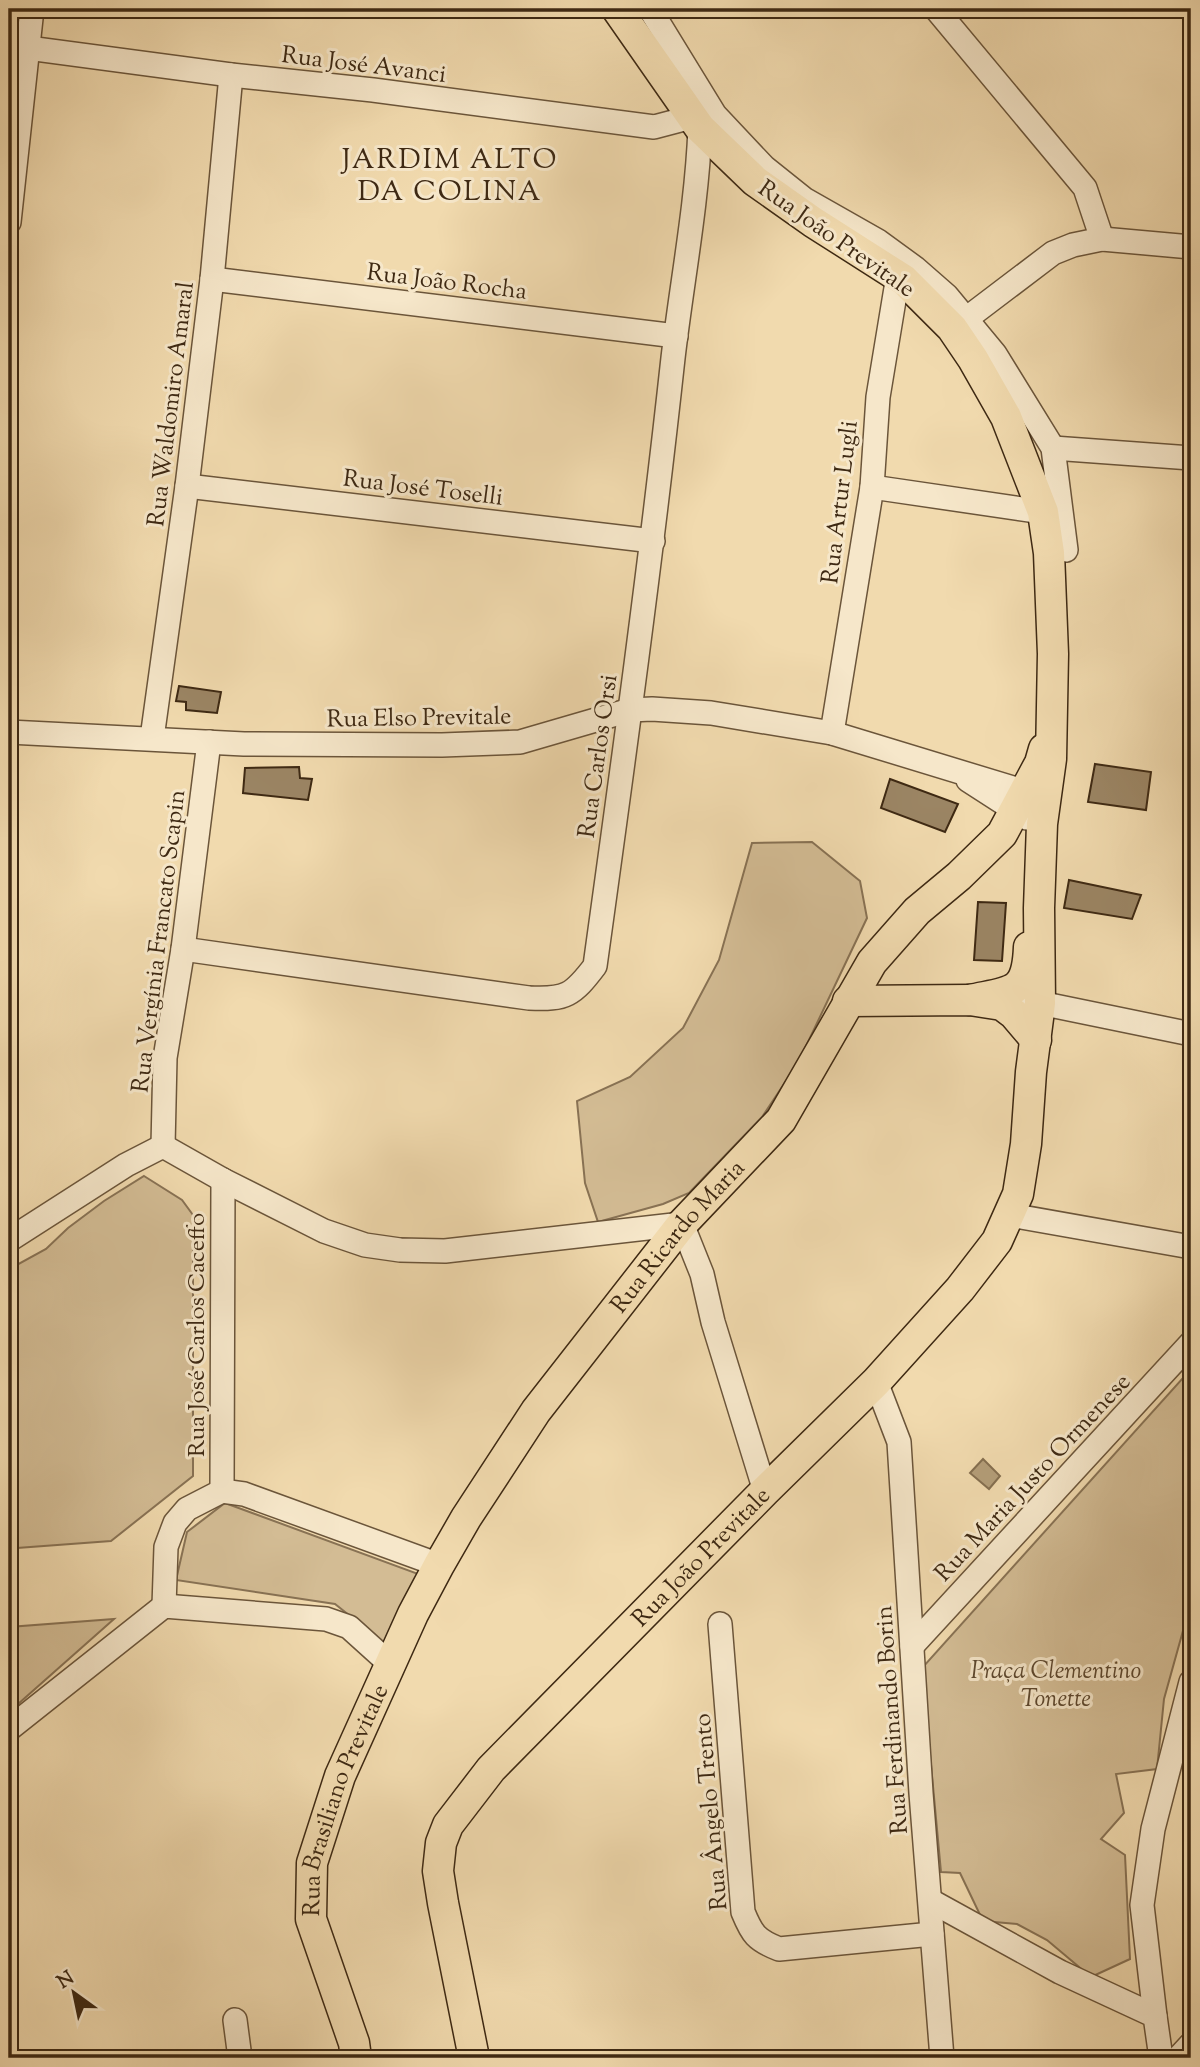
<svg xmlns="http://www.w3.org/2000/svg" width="1200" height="2067" font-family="'Sorts Mill Goudy',serif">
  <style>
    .green { fill: #d3bc94; stroke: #887254; stroke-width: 2 }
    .water { fill: #b49e79; stroke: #856f50; stroke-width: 2 }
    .building { fill: #9b8564; stroke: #3e2913; stroke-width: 2 }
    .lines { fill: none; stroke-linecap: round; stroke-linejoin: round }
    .minor-casing { stroke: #6b553a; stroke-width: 26 }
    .major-casing { stroke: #3e2913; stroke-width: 33 }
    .minor { stroke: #f6e7ca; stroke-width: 23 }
    .major { stroke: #f1daae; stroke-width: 30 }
    .labels { text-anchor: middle; stroke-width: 6; stroke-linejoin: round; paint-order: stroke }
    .street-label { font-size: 24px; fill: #3e2913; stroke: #f6e7ca }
    .park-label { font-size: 24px; font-style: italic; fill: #5c462d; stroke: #f6e7ca }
    .quarter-label { font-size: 28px; letter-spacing: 2px; fill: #3e2913; stroke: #f6e7ca }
  </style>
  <rect width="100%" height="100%" fill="#f1daae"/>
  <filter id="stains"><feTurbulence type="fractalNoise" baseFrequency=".00286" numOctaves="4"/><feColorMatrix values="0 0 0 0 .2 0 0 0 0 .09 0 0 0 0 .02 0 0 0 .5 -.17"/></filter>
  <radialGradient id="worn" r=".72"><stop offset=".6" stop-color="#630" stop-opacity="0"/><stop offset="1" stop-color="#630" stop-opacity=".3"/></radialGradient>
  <g class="green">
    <path d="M 812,842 L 860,881 L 867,918 L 798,1063 L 762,1117 L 689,1193 L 663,1204 L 598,1222 L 585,1183 L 577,1101 L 630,1077 L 683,1028 L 719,960 L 752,843 Z"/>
    <path d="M 144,1176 L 182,1200 L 193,1215 L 193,1476 L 111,1541 L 17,1548 L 9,1553 L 9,1266 L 15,1266 L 46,1249 L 68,1228 L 104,1201 Z"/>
    <path d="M 1191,1369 L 1191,1602 L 1164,1699 L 1157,1769 L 1116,1774 L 1124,1813 L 1101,1839 L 1125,1855 L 1130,1959 L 1091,1977 L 1047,1940 L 1017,1924 L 983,1921 L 960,1873 L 941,1872 L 922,1668 Z"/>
    <path d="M 225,1503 L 421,1575 L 394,1651 L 335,1604 L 176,1580 L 187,1532 Z"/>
    <path d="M 114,1619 L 9,1712 L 9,1627 Z"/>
  </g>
  <path class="water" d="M 983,1459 L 1000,1476 L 989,1489 L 970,1473 Z"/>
  <g class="building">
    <path d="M 179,686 L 221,692 L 217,713 L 186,710 L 186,702 L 176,701 Z"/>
    <path d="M 1095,764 L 1151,772 L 1146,810 L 1088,802 Z"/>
    <path d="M 299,767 L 300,778 L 312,779 L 308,800 L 243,793 L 245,768 Z"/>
    <path d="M 890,779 L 958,804 L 945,832 L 881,808 Z"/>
    <path d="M 1069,880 L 1141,895 L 1132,919 L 1064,908 Z"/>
    <path d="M 978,902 L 1006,903 L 1002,961 L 974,960 Z"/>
  </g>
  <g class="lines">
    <defs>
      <g id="minor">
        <path d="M 650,9 L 715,115 L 764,167 L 804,199 L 878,241 L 915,268 L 947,296 L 995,354 L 1053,448 L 1066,550"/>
        <path d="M 936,9 L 1085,188 L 1102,239"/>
        <path d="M 28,48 L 231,75 L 373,90 L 654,127 L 692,117"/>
        <path d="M 9,222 L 32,9"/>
        <path d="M 212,279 L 676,336"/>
        <path d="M 966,319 L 1053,253 L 1073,245 L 1102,239 L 1191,247"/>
        <path d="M 1053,448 L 1191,458"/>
        <path d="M 187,486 L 653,541"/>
        <path d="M 872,487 L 1043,512"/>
        <path d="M 9,732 L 244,744 L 442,745 L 520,742 L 630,710 L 652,709 L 711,713 L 832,733 L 1039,796"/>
        <path d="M 832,733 L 872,487 L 878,397 L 898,276"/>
        <path d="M 152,738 L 187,486 L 212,279 L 231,75"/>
        <path d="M 968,780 L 1027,818"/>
        <path d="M 183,949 L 529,998 C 566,1000 573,995 595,966 C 623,764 651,561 673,358 C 682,281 697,205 700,128"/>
        <path d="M 1029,994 L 1040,1003 L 1191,1034"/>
        <path d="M 163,1146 L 165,1058 L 183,949 L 209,742"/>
        <path d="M 1010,1215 L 1191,1247"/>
        <path d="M 9,1240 L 126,1165 L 163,1146 L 223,1180 L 324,1231 L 365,1245 L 400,1250 L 445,1251 L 682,1224 L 702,1274 L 713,1322 L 765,1491"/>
        <path d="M 876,1382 L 899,1442 L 921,1793 L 942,2058"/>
        <path d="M 222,1491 L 223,1180"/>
        <path d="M 164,1606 L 166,1547 L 175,1523 L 187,1509 L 222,1491 L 244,1494 L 439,1565"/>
        <path d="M 720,1624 L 743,1912 C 752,1934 756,1940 779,1949 L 932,1934"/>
        <path d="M 912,1646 L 1191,1343"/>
        <path d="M 9,1729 L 164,1606 L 326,1619 L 349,1627 L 390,1664"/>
        <path d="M 931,1901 L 1060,1972 L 1155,2016 L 1161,2058"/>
        <path d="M 1155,2016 L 1142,1905 L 1153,1829 L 1191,1682"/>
        <path d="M 235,2020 L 240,2058"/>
        <path d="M 1178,2058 L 1191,2044"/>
      </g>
      <g id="major">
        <path d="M 970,1000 C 1012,991 1027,995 1029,947"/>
        <path d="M 848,1001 L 970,1000 L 1002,1005 L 1014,1014 L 1036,1040"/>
        <path id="s1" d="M 356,2058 L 354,2043 L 311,1919 L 312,1863 L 340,1776 L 413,1614 L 439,1565 L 466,1518 L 536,1411 L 682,1224 L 781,1120 L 872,962 L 917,911 L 959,876 L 1002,834 L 1040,763 L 1044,749"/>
        <path id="s2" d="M 474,2058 L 443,1903 L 438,1871 L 441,1843 L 448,1825 L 491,1769 L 765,1491 L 876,1382 L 960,1289 L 997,1241 L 1018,1194 L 1026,1144 L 1031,1072 L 1040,1003 L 1039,908 L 1042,824 L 1051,759 L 1053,654 L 1049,553 L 1043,512 L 1006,417 L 973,359 L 952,328 L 904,280 L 813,222 L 755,181 L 700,128 L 617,9"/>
      </g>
    </defs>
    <use href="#minor" class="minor-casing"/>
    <use href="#major" class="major-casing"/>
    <use href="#minor" class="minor"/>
    <use href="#major" class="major"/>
  </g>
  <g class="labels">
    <g class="street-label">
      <text transform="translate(364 64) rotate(7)" y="8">Rua José Avanci</text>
      <text transform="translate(837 238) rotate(35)" y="8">Rua João Previtale</text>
      <text transform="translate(447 281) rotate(7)" y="8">Rua João Rocha</text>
      <text transform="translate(170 404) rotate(-83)" y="8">Rua Waldomiro Amaral</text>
      <text transform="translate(423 487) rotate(7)" y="8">Rua José Toselli</text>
      <text transform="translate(839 502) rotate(-83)" y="8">Rua Artur Lugli</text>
      <text transform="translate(419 717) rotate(-1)" y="8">Rua Elso Previtale</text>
      <text transform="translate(597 756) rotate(-82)" y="8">Rua Carlos Orsi</text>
      <text transform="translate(158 941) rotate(-83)" y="8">Rua Vergínia Francato Scapin</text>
      <text dy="8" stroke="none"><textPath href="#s1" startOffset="934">Rua Ricardo Maria</textPath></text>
      <text transform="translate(196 1335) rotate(-90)" y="8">Rua José Carlos Caceffo</text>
      <text transform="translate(1032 1477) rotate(-47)" y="8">Rua Maria Justo Ormenese</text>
      <text dy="8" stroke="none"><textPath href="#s2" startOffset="607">Rua João Previtale</textPath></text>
      <text transform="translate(891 1720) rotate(-94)" y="8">Rua Ferdinando Borin</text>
      <text dy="8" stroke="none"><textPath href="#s1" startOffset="271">Rua Brasiliano Previtale</textPath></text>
      <text transform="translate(710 1812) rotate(-95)" y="8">Rua Ângelo Trento</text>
    </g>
    <g class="park-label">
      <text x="1056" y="1678">Praça Clementino<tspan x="1056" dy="28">Tonette</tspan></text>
    </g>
    <g class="quarter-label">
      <text x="450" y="168">JARDIM ALTO<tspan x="450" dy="32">DA COLINA</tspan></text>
    </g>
  </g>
  <rect width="1200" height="2067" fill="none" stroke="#f1daae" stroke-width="35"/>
  <rect x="10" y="10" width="1179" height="2046" fill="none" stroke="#3e2913" stroke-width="3.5"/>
  <rect x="18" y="18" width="1165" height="2032" fill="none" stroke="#3e2913" stroke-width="2"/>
  <g transform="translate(74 1993) rotate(327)" stroke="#f6e7ca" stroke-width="5" paint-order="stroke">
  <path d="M0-5L12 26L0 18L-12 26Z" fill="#3e2913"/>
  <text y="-10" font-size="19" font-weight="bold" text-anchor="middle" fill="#3e2913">N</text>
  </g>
  <rect width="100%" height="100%" filter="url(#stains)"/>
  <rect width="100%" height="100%" fill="url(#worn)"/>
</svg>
